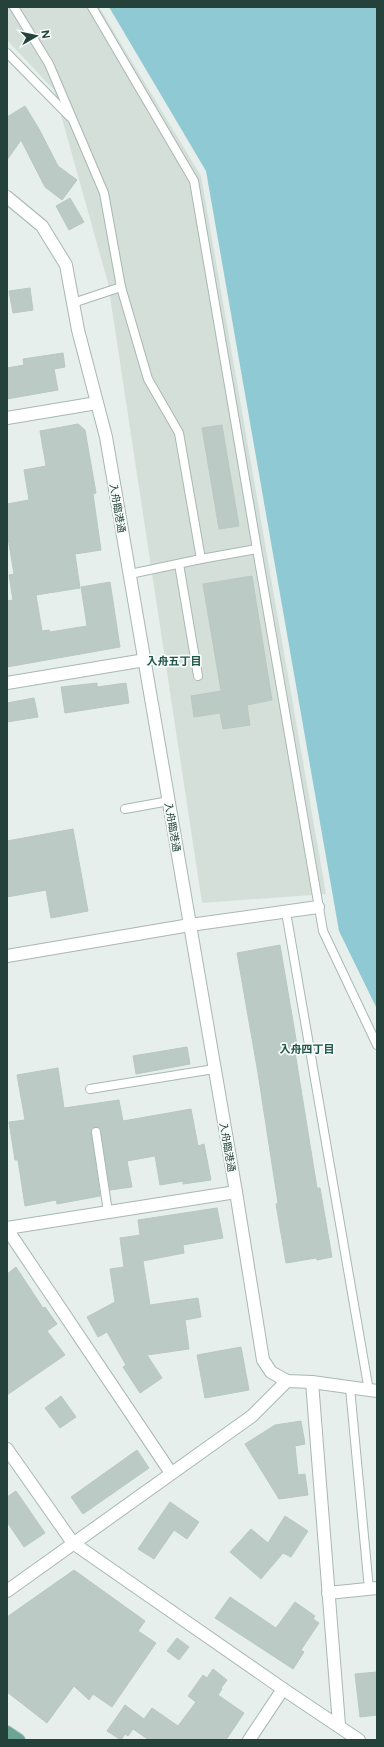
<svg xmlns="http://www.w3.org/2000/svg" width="384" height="1747" font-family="Figtree,'Noto Sans JP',sans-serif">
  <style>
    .built { fill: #d4dfda }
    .water { fill: #8ec9d4 }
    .building { fill: #bbcac4; stroke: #b8c9c2 }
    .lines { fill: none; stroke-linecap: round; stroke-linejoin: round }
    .lane-casing { stroke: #a8b8b2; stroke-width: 10 }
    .street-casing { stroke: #a8b8b2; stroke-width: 14 }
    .primary-casing { stroke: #c2cac8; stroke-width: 14 }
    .lane { stroke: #fff; stroke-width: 8 }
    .street { stroke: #fff; stroke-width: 12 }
    .primary { stroke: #6aa596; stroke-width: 12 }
    .labels { text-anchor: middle; stroke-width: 3.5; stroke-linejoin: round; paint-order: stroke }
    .street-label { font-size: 10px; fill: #24423a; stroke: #f7fbf9 }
    .neighbourhood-label { font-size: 11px; font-weight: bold; fill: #1f5548; stroke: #f7fbf9 }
  </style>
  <rect width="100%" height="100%" fill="#e6efeb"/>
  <path class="built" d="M 7,7 L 99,7 L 201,176 L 326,894 L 202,903 L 108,283 L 54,90 L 7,40 Z"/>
  <path class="water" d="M 109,7 L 377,7 L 377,1009 L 339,931 L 206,171 Z"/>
  <g class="building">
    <path d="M 25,106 L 39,129 L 58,166 L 77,180 L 62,200 L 45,187 L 21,140 L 7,160 L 7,117 Z"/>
    <path d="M 70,198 L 84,222 L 69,230 L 56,206 Z"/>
    <path d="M 30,288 L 33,310 L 13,313 L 9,291 Z"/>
    <path d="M 63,353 L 65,367 L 54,369 L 58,390 L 7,399 L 7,368 L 24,365 L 23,359 Z"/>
    <path d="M 78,424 L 85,430 L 96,493 L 93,494 L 101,550 L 75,554 L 80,588 L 36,595 L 42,631 L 49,630 L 50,632 L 87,626 L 81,587 L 110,582 L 120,647 L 7,667 L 7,601 L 13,600 L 9,575 L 14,574 L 7,532 L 7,504 L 29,500 L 24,470 L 46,466 L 40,431 Z"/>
    <path d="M 222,425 L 239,526 L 219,529 L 202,428 Z"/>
    <path d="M 252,576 L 272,700 L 247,705 L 250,725 L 223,729 L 220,713 L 194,717 L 191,696 L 221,691 L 203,584 Z"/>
    <path d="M 97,683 L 97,687 L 126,683 L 129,703 L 65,713 L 61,687 Z"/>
    <path d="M 34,698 L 38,717 L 7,722 L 7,703 Z"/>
    <path d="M 73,829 L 88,911 L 51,918 L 46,890 L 7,897 L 7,841 Z"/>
    <path d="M 280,945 L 298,1051 L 295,1052 L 317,1188 L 320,1188 L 332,1257 L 317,1260 L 316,1258 L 286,1263 L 276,1204 L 278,1203 L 258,1073 L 237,953 Z"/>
    <path d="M 187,1047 L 190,1064 L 136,1074 L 133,1056 Z"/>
    <path d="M 58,1068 L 64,1108 L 119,1100 L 123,1121 L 191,1109 L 198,1146 L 204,1144 L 211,1180 L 183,1184 L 183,1181 L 160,1185 L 155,1156 L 127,1161 L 132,1187 L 110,1190 L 101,1131 L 100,1128 L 96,1127 L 92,1128 L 91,1133 L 100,1196 L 57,1204 L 56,1200 L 25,1206 L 18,1160 L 15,1160 L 9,1122 L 25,1120 L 17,1075 Z"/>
    <path d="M 217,1208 L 223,1238 L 183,1245 L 184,1253 L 143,1261 L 150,1305 L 198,1298 L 201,1317 L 185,1320 L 189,1349 L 147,1355 L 162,1378 L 140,1393 L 123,1367 L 126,1365 L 107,1332 L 98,1337 L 87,1317 L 115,1302 L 110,1269 L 124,1267 L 120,1238 L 140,1235 L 138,1220 Z"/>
    <path d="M 16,1267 L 43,1308 L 45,1307 L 57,1324 L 47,1331 L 65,1355 L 7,1395 L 7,1274 Z"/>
    <path d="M 241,1347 L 249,1390 L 205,1398 L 197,1355 Z"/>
    <path d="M 61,1396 L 76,1417 L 60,1428 L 45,1408 Z"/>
    <path d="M 301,1421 L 305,1444 L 295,1446 L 298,1475 L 305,1474 L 308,1495 L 279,1499 L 245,1444 L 275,1425 Z"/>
    <path d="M 137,1450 L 149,1468 L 83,1514 L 71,1497 Z"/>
    <path d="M 16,1491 L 45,1533 L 24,1547 L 7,1522 L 7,1497 Z"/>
    <path d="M 170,1502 L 199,1522 L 187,1539 L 174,1530 L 154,1559 L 138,1549 Z"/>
    <path d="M 285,1516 L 308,1531 L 291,1557 L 283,1553 L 261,1579 L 230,1552 L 251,1529 L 268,1543 Z"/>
    <path d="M 74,1570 L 145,1621 L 138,1631 L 156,1643 L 112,1707 L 93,1694 L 89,1700 L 74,1686 L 47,1723 L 7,1692 L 7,1617 Z"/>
    <path d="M 230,1597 L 276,1628 L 295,1602 L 315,1616 L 313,1619 L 319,1623 L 301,1650 L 304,1652 L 293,1669 L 215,1618 Z"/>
    <path d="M 177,1638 L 189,1647 L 179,1660 L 167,1651 Z"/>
    <path d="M 213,1669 L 227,1680 L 221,1688 L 222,1689 L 218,1695 L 244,1713 L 226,1740 L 149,1740 L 133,1729 L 128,1736 L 125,1734 L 121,1740 L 107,1731 L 125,1705 L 144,1719 L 152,1708 L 178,1726 L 196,1702 L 188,1696 L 203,1675 L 207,1678 Z"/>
    <path d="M 377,1672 L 377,1715 L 360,1717 L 355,1674 Z"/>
  </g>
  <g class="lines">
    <defs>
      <g id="lane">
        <path d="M 14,7 L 49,64 L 104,193 L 121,287 L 73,303"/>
        <path d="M 92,7 L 194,181 L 257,549"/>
        <path d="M 7,53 L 70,117"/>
        <path d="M 121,287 L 148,379 L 179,433 L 201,559 L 130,574"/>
        <path d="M 201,559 L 257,549 L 323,931 L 377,1045"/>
        <path d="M 179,564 L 198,676"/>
        <path d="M 125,809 L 169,801"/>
        <path d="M 286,912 L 369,1391"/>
        <path d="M 90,1089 L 214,1069"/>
        <path d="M 96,1132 L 108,1212"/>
        <path d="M 350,1388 L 369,1589"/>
      </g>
      <g id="street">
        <path d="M 7,197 L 42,226 L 66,265 L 78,330 L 106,437 L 236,1192 L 263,1360 L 271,1372 L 287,1381 L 312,1382 L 377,1391"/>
        <path d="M 7,418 L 97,403"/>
        <path d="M 7,683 L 145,660"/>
        <path d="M 7,956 L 190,925 L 318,907"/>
        <path d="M 7,1228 L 236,1192"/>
        <path d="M 7,1229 L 171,1473"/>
        <path d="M 312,1382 L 339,1725"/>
        <path d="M 7,1449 L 73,1543 L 283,1689 L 359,1740"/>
        <path d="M 7,1591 L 252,1416 L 287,1381"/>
        <path d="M 328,1593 L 377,1588"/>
        <path d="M 249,1740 L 283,1689"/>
      </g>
      <path id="primary" d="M 7,1732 L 19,1740"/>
    </defs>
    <use href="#lane" class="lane-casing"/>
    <use href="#street" class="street-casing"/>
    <use href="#primary" class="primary-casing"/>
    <use href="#lane" class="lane"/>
    <use href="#street" class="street"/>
    <use href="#primary" class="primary"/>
  </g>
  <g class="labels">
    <g class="street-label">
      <text transform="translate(118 508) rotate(80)" y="4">入舟臨港通</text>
      <text transform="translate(173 827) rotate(80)" y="4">入舟臨港通</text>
      <text transform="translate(228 1147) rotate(80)" y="4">入舟臨港通</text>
    </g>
    <g class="neighbourhood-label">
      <text x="174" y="665">入舟五丁目</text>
      <text x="307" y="1053">入舟四丁目</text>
    </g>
  </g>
  <rect width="384" height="1747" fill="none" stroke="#24423a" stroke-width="16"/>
  <g transform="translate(36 36) rotate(81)" stroke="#f7fbf9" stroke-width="3" paint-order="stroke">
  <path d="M0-3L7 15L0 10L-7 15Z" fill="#24423a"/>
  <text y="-6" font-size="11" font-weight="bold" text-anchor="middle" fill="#24423a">N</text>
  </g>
</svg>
